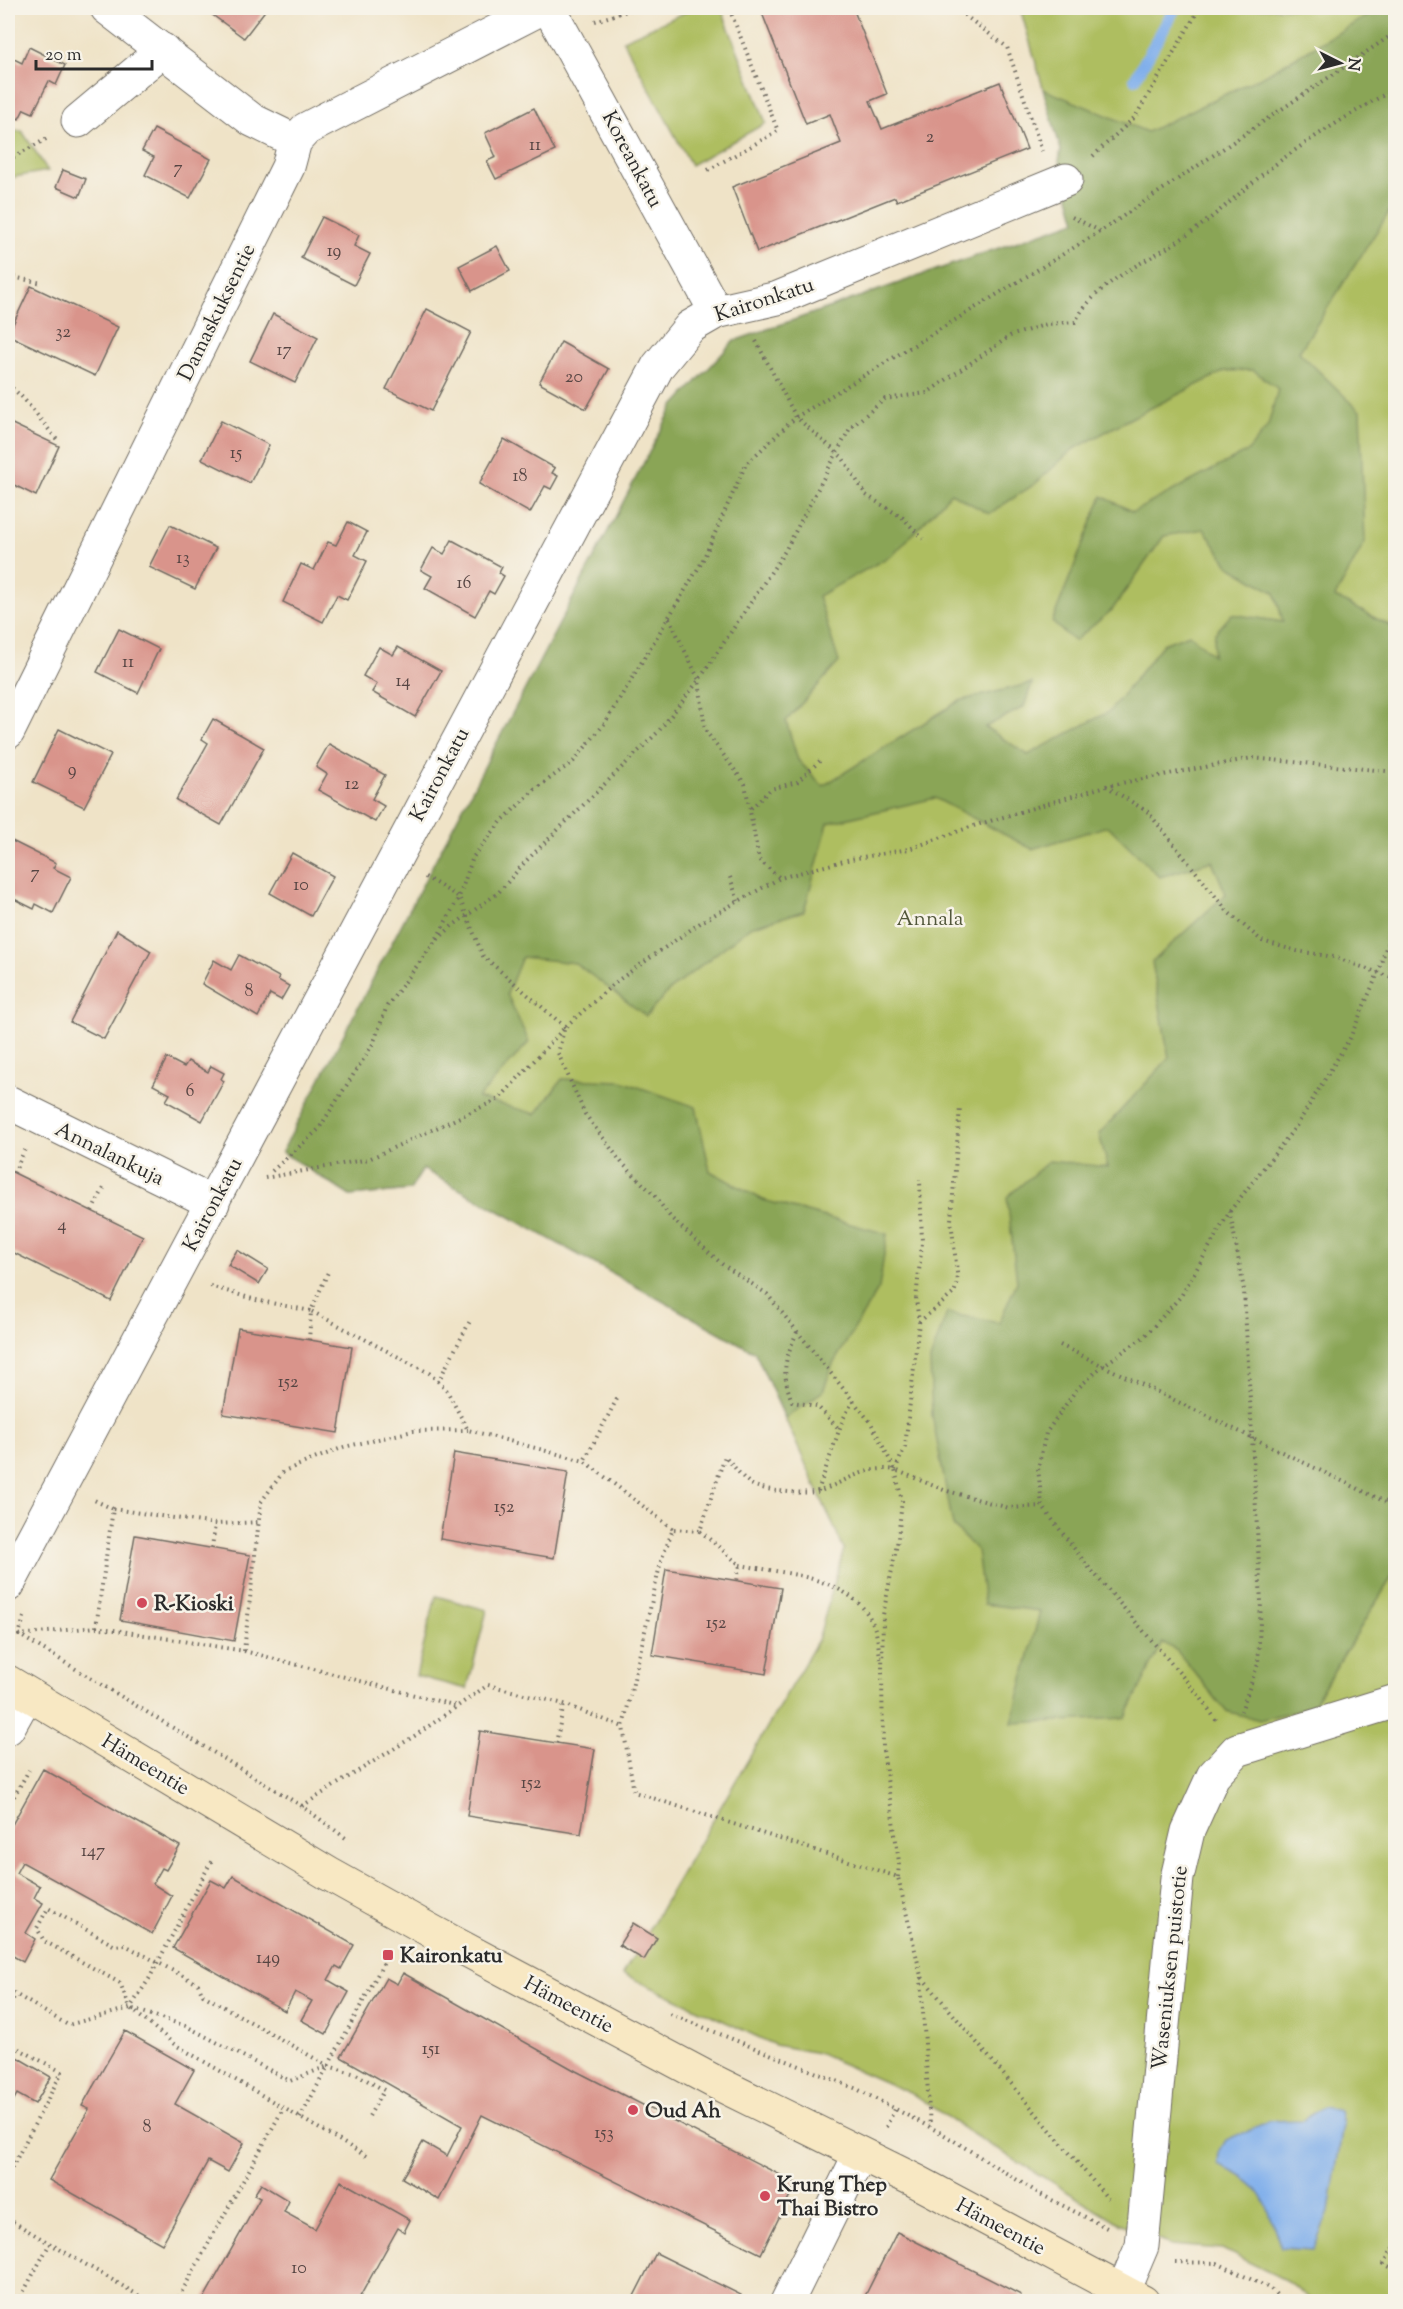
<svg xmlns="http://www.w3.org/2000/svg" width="1403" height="2309" font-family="'Sorts Mill Goudy',serif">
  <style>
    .green { fill: #aebe61; stroke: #6c7446; stroke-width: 1.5 }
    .forest { fill: #8aa557; stroke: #5a6841; stroke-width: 1.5; fill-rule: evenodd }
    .water { fill: #80afeb; stroke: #566d8b; stroke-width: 1.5 }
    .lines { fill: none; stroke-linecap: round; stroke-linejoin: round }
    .stream { stroke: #80afeb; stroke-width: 12 }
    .building { fill: #d9948b }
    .minor-casing { stroke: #706b62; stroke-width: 35 }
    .secondary-casing { stroke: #706b62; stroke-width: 35 }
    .path { stroke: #706b62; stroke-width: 4; stroke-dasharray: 1.5 4.5; stroke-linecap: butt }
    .minor { stroke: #fff; stroke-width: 33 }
    .secondary { stroke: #f8e8c3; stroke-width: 33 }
    .poi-dot { fill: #d1495b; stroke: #f7f3e8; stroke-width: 2 }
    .labels { text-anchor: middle; stroke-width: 5; stroke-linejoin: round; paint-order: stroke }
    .number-label { font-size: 18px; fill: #564543 }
    .street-label { font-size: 21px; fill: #2b2b2b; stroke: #f7f3e8 }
    .park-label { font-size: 21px; fill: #52573b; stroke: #f7f3e8 }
    .poi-label { font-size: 21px; font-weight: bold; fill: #2b2b2b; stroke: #f7f3e8; text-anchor: start }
  </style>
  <rect width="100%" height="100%" fill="#f7f3e8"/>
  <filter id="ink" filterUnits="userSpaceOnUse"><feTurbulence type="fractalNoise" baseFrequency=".0167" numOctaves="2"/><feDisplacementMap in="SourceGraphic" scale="12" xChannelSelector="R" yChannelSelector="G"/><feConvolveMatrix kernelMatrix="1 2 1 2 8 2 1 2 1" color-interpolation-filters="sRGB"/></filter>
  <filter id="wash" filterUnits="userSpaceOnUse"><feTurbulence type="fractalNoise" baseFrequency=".008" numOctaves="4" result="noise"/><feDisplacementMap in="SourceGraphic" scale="24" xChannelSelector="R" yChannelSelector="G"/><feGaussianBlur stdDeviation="1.35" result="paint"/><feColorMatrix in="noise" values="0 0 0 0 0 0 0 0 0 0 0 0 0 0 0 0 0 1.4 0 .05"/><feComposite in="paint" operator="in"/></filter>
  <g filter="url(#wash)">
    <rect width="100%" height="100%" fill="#efe3c7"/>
    <g class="green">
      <path d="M 695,8 L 721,8 L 766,123 L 691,165 L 623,40 Z"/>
      <path d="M 1020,8 L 1395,8 L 1395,2301 L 1313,2301 L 1287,2281 L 1222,2249 L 1171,2245 L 1117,2222 L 969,2132 L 914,2095 L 818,2053 L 775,2045 L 623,1974 L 818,1640 L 844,1549 L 755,1352 L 423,1169 L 410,1190 L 350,1196 L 282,1152 L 734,341 L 1076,221 L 1059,161 L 1061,150 Z"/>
      <path d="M 22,131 L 48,171 L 8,178 L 8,132 Z"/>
      <path d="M 436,1596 L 487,1610 L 467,1689 L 416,1676 Z"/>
    </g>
    <path class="forest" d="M 1381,8 L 1395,8 L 1395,203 L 1299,352 L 1360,411 L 1365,542 L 1335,597 L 1396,629 L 1395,1572 L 1312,1706 L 1260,1720 L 1226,1711 L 1177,1651 L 1163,1642 L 1125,1718 L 1012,1723 L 1040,1611 L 984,1604 L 977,1550 L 953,1526 L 932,1415 L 930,1360 L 947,1313 L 999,1323 L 1017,1282 L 1007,1197 L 1049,1161 L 1108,1167 L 1099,1134 L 1169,1058 L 1152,962 L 1226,894 L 1212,861 L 1160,877 L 1108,826 L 1032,849 L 935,798 L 828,823 L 804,911 L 750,927 L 670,990 L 646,1016 L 575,963 L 522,957 L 507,994 L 529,1042 L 478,1098 L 536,1114 L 562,1079 L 621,1081 L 696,1107 L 710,1171 L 763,1200 L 887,1234 L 879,1288 L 833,1364 L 823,1391 L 785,1418 L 755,1352 L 423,1169 L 410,1190 L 350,1196 L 282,1152 L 673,407 L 734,341 L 1076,221 L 1059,161 L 1061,150 L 1043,89 L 1147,132 L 1265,75 ZM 1253,370 L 1278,389 L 1268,426 L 1248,451 L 1133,512 L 1102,496 L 1052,622 L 1074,641 L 1112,610 L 1164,536 L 1204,529 L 1228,565 L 1275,593 L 1283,622 L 1232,614 L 1215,633 L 1213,655 L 1189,634 L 1163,644 L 1110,711 L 1028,755 L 985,727 L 1024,707 L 1032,683 L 959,701 L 823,786 L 798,760 L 786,721 L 839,662 L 818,596 L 894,554 L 951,493 L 989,514 L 1035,484 L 1072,450 L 1133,417 L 1225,371 Z"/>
    <path class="water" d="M 1323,2107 L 1340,2111 L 1343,2125 L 1329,2211 L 1313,2250 L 1281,2248 C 1265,2202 1267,2185 1218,2165 L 1219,2152 L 1226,2140 L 1269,2121 L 1303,2120 Z"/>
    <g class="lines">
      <path class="stream" d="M 1135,79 L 1175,8"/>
    </g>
    <g id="blocks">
      <g class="building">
        <path d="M 203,8 L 267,8 L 244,38 Z"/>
        <path d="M 760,8 L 853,8 L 887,94 L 870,101 L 882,129 L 1000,82 L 1027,149 L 897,201 L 895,197 L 757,252 L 732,187 L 841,143 L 830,114 L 806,124 Z"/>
        <path d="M 29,47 L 65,65 L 56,85 L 49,81 L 33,113 L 24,109 L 19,119 L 8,113 L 8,56 L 22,63 Z"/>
        <path d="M 534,108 L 555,151 L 496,179 L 487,161 L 496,157 L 485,133 Z"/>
        <path d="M 154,129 L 211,159 L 190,198 L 145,175 L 154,157 L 142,151 Z"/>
        <path d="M 63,170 L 86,179 L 79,197 L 56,187 Z"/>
        <path d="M 322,217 L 359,235 L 354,246 L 370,254 L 354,285 L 301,258 Z"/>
        <path d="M 497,246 L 510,271 L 472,291 L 459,266 Z"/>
        <path d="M 31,286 L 118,327 L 95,376 L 8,335 Z"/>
        <path d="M 427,309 L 471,332 L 431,411 L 386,389 Z"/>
        <path d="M 273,314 L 318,337 L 295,383 L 250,361 Z"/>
        <path d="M 561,342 L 609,369 L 586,409 L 539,383 Z"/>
        <path d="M 221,421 L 269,445 L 250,483 L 202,459 Z"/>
        <path d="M 8,422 L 59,446 L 36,496 L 8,482 Z"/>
        <path d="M 504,439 L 555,468 L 552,473 L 558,476 L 551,489 L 545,486 L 530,513 L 479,484 Z"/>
        <path d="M 348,522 L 367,532 L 355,555 L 367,561 L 347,600 L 337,595 L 323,622 L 283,602 L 301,564 L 314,570 L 328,542 L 336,545 Z"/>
        <path d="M 170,525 L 216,548 L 195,589 L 149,567 Z"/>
        <path d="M 452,540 L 502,567 L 499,573 L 504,576 L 494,594 L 489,591 L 475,616 L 425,588 L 432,576 L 421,570 L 433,548 L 444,554 Z"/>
        <path d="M 119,629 L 159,649 L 138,693 L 97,672 Z"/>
        <path d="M 379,647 L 393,655 L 398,647 L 441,671 L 415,717 L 372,692 L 377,684 L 363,676 Z"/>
        <path d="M 213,719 L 264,748 L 221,825 L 176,800 L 208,743 L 202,739 Z"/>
        <path d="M 59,729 L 111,755 L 84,807 L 33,782 Z"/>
        <path d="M 329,744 L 385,775 L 372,799 L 384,806 L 375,822 L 318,790 L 327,774 L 316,767 Z"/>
        <path d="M 8,839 L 56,863 L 53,868 L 71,877 L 53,913 L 36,904 L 34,909 L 8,896 Z"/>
        <path d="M 292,853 L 333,876 L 311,916 L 270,893 Z"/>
        <path d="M 117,930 L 151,951 L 104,1039 L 70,1022 Z"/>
        <path d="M 239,955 L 279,977 L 278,980 L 289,986 L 281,1000 L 270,994 L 258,1017 L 202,984 L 214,960 L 231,970 Z"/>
        <path d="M 167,1058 L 184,1067 L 188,1061 L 208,1072 L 211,1066 L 224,1073 L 221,1079 L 224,1081 L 202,1121 L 166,1101 L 170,1094 L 153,1085 Z"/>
        <path d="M 8,1170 L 143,1236 L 111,1301 L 8,1250 Z"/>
        <path d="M 237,1250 L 268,1269 L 259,1284 L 228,1265 Z"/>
        <path d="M 238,1328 L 352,1347 L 338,1433 L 223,1414 Z"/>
        <path d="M 454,1453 L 568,1472 L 554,1558 L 440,1539 Z"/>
        <path d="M 135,1535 L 250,1555 L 234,1641 L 120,1620 Z"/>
        <path d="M 666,1569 L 781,1588 L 766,1674 L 652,1655 Z"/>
        <path d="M 480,1731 L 595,1749 L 581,1834 L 467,1816 Z"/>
        <path d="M 43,1769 L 180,1846 L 166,1870 L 162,1868 L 153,1884 L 172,1896 L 152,1934 L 22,1862 L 16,1873 L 40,1886 L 34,1898 L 43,1903 L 26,1933 L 35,1939 L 23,1962 L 8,1953 L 8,1832 Z"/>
        <path d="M 233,1876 L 354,1945 L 341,1969 L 336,1966 L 328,1980 L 349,1992 L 326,2034 L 301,2020 L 312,2001 L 295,1992 L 285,2011 L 173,1948 L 211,1880 L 226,1888 Z"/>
        <path d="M 633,1923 L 657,1938 L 644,1960 L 619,1945 Z"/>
        <path d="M 403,1973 L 576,2071 L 796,2183 L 761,2254 L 482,2115 L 439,2200 L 402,2178 L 423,2142 L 447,2156 L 462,2126 L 341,2057 L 386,1978 L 397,1984 Z"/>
        <path d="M 125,2031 L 194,2070 L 175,2104 L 244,2143 L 228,2172 L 208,2161 L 162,2244 L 49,2180 L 89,2109 L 82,2106 Z"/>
        <path d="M 8,2052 L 51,2077 L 35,2104 L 17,2094 L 8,2111 Z"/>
        <path d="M 341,2181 L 410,2220 L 404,2232 L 398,2228 L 357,2302 L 202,2302 L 260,2198 L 254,2195 L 261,2184 L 289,2201 L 284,2212 L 315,2229 Z"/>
        <path d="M 897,2232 L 1021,2295 L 1018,2302 L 862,2302 Z"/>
        <path d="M 656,2253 L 741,2295 L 738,2302 L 631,2302 Z"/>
      </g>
    </g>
  </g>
  <g filter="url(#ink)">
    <use href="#blocks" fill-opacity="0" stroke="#706b62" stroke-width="1.5"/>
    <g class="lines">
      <defs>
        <g id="minor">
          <path d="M 107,8 L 252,120 L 295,141"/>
          <path d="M 549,8 L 716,312"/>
          <path d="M 78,121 L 163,50"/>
          <path d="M 8,732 L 288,167 L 295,141 L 306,129 L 542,8"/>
          <path d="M 8,1102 L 213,1203"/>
          <path d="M 8,1585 L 658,366 L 690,327 L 716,312 L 778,298 L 1066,180"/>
          <path d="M 8,1728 L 27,1694"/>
          <path d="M 1123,2291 L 1142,2246 L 1177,1878 L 1188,1831 L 1213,1776 L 1237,1750 L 1396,1701"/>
          <path d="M 787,2302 L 860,2154"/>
        </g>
        <path id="secondary" d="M 8,1682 L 329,1874 L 433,1932 L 717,2083 L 916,2181 L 1143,2302"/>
      </defs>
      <use href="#minor" class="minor-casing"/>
      <use href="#secondary" class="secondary-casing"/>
      <g class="path">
        <path d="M 955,8 L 1007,47 L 1042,151"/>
        <path d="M 595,21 L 637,8"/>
        <path d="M 1093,156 L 1135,117 L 1200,8"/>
        <path d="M 8,160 L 48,138"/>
        <path d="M 708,170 L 778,131 L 729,8"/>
        <path d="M 8,179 L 11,160"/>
        <path d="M 1072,217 L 1100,231"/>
        <path d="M 8,276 L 42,283"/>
        <path d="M 756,341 L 796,417 L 842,457 L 866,495 L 903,518 L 923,539"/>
        <path d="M 8,384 L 24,399 L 58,441"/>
        <path d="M 669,618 L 699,680 L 705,730 L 745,784 L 759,860 L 780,878"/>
        <path d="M 1106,786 L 1148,812 L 1228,912 L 1262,941 L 1297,951 L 1334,957 L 1396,979"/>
        <path d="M 751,808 L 771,789 L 797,782 L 823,758"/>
        <path d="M 425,877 L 459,897 L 483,956 L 565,1027"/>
        <path d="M 730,877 L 738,901"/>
        <path d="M 437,938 L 459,897 L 473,857 L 501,822 L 534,790 L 574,761 L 605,723 L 702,562 L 746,464 L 796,417 L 1101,231 L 1396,32"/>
        <path d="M 564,1030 L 558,1053 L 585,1114 L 622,1163 L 654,1195 L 671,1218 L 722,1264 L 767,1294 L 871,1423 L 895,1470 L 944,1490 L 1009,1508 L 1042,1506"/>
        <path d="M 272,1171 L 318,1130 L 373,1044 L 387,1006 L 434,943 L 451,927 L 498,893 L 526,861 L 658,732 L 699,680 L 785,551 L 850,428 L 885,399 L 927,393 L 1010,336 L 1047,324 L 1075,322 C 1096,281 1150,260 1186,236 C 1215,217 1241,191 1268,170 C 1308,139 1352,113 1396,88"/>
        <path d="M 14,1173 L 25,1149"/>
        <path d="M 265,1178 L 369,1159 L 499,1099 L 565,1027 L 617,981 L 703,921 L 780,878 L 851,859 L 909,849 L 970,827 L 1106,786 L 1252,758 L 1396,772"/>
        <path d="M 92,1211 L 104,1188"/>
        <path d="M 1230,1211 L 1244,1290 L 1261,1602 L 1258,1664 L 1241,1711"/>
        <path d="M 210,1286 L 256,1300 L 311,1311 L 329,1270"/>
        <path d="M 919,1322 L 954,1293 L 958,1281 L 951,1220 L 960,1107"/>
        <path d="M 797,1332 C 784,1362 781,1370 792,1402 L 817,1406 L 839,1429"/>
        <path d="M 309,1340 L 311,1311 L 429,1373 L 446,1389 L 468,1430 L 584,1461"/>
        <path d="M 1060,1345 L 1396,1507"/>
        <path d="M 438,1382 L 470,1321"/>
        <path d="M 617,1399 L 584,1461 L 673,1529"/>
        <path d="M 895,1470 L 905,1447 L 919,1322 L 916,1299 L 922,1243 L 920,1179"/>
        <path d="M 818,1491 L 843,1419 L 853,1401"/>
        <path d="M 113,1509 L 215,1524 L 260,1522"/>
        <path d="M 700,1531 L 740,1565 L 737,1581"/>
        <path d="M 212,1548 L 215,1524"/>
        <path d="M 740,1565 C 786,1574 853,1576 874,1626 C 878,1637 879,1652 881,1663"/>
        <path d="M 24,1617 L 19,1635 L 96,1627 L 113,1509 L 94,1500"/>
        <path d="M 96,1627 L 244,1651 L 457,1706"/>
        <path d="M 8,1628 L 302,1806 L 347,1839"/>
        <path d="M 244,1651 L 261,1502 L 284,1471 L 344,1447 L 413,1431 L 468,1430"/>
        <path d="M 1216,1720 L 1201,1698 L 1086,1564 L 1042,1506 L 1038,1468 L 1046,1433 L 1076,1390 L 1101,1367 L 1144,1337 L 1181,1296 L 1230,1211 L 1297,1125 L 1350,1038 L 1378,973 L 1396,916"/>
        <path d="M 556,1743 L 564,1704"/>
        <path d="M 302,1806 L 416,1735 L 488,1685 L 564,1704 L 623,1727"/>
        <path d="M 8,1807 L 29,1770"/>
        <path d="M 898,1877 L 899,1862 L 883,1750 L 882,1673 L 883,1615 L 898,1539 L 902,1501 L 895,1470 C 865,1465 847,1481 820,1491 C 808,1495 762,1491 751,1484 C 742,1478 733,1465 725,1456 L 700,1531 L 673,1529 L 661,1561 L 623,1727 L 634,1792 L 898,1877 L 921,1976 L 1108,2199"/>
        <path d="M 921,1977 L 930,2127"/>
        <path d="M 8,1990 L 68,2025 L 130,2008 L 149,1979 L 213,1858"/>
        <path d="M 133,2009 L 186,2026 L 290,2081 L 328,2066"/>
        <path d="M 8,2010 L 15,1995"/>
        <path d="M 670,2014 L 857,2089 L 943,2134 L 1040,2194 L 1107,2228"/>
        <path d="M 8,2043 L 62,2072 L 8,2175"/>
        <path d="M 300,2118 L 388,1955"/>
        <path d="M 886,2127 L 895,2109"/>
        <path d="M 366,2156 L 174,2044 L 130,2008 L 120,1983 L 44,1941 L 37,1928 L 48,1908 L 115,1946 L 125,1945 L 198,1984 L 203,1995 L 328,2066 L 356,2074 L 384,2090 L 368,2118"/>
        <path d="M 8,2219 L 150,2302"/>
        <path d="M 1396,2242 L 1384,2264 L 1396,2270"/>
        <path d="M 1175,2262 L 1217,2263 L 1271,2289 L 1283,2302"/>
        <path d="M 18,2302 L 49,2245"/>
        <path d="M 176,2302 L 283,2109"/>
      </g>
      <use href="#minor" class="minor"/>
      <use href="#secondary" class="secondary"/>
    </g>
  </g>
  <g class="poi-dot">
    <circle cx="142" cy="1603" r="6"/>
    <rect x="382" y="1949" width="12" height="12" rx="3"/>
    <circle cx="633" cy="2110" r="6"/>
    <circle cx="765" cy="2196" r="6"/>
  </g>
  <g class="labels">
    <g class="number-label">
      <text x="930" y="142">2</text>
      <text x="535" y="150">11</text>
      <text x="178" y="173">7</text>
      <text x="334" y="256">19</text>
      <text x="63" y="337">32</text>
      <text x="284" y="355">17</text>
      <text x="574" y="382">20</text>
      <text x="236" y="458">15</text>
      <text x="520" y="481">18</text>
      <text x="183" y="563">13</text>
      <text x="464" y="588">16</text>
      <text x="128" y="667">11</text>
      <text x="403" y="686">14</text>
      <text x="72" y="775">9</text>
      <text x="352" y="789">12</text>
      <text x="35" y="878">7</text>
      <text x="301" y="890">10</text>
      <text x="249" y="996">8</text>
      <text x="190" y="1096">6</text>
      <text x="62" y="1230">4</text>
      <text x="288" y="1387">152</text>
      <text x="504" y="1512">152</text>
      <text x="716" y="1628">152</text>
      <text x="531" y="1788">152</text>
      <text x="93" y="1856">147</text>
      <text x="268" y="1963">149</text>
      <text x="431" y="2054">151</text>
      <text x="147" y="2132">8</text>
      <text x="604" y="2138">153</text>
      <text x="299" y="2273">10</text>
    </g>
    <g class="street-label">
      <text transform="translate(633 159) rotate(62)" y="7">Koreankatu</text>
      <text transform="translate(764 299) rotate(-18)" y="7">Kaironkatu</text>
      <text transform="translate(216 312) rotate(-64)" y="7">Damaskuksentie</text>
      <text transform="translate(439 774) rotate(-62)" y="7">Kaironkatu</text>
      <text transform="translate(110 1153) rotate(26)" y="7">Annalankuja</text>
      <text transform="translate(212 1204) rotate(-62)" y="7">Kaironkatu</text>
      <text transform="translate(146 1764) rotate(31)" y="7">Hämeentie</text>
      <text transform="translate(1169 1968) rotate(-84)" y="7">Waseniuksen puistotie</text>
      <text transform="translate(569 2004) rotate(28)" y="7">Hämeentie</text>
      <text transform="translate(1001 2226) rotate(28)" y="7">Hämeentie</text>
    </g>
    <g class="park-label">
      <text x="930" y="925">Annala</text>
    </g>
    <g class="poi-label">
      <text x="154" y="1610">R-Kioski</text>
      <text x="400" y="1962">Kaironkatu</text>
      <text x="645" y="2117">Oud Ah</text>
      <text x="777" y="2191">Krung Thep<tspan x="777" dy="24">Thai Bistro</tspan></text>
    </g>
  </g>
  <rect width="1403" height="2309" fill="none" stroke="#f7f3e8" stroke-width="30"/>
  <g transform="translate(1340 63) rotate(96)" stroke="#f7f3e8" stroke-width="4.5" paint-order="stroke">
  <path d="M0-4.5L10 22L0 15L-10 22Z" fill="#2b2b2b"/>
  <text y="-9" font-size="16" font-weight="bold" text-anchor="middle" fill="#2b2b2b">N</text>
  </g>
  <path d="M36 60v9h116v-9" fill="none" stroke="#2b2b2b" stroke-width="3"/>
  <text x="45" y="60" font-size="18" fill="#2b2b2b" stroke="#f7f3e8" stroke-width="4.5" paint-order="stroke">20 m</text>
</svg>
